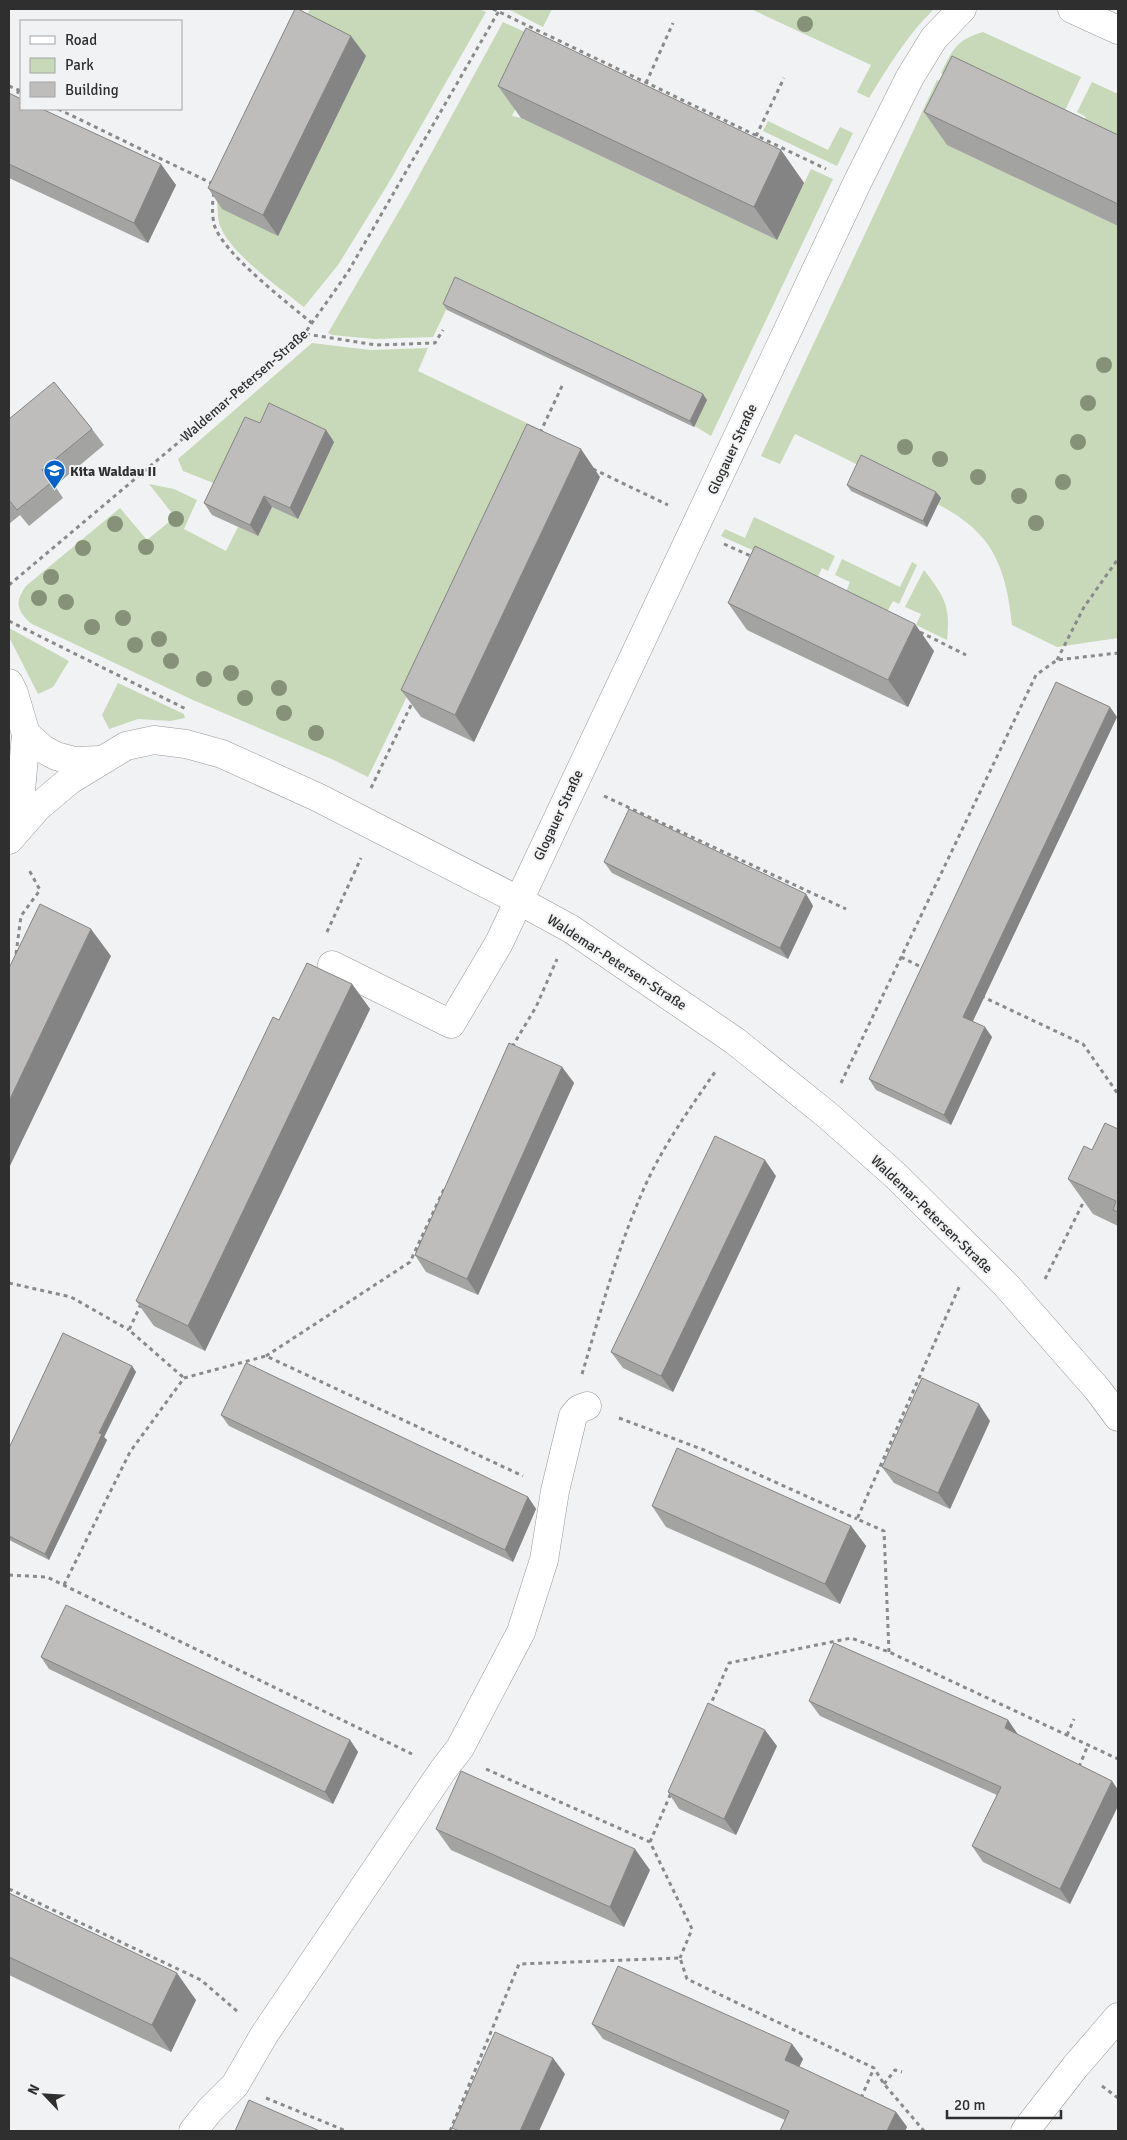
<svg xmlns="http://www.w3.org/2000/svg" width="1127" height="2140" font-family="Signika,sans-serif">
  <style>
    .green { fill: #c7d9b8 }
    .lines { fill: none; stroke-linecap: round; stroke-linejoin: round }
    .minor-casing { stroke: #989899; stroke-width: 29 }
    .path { stroke: #8a8a8b; stroke-width: 3; stroke-dasharray: 4 4; stroke-linecap: butt }
    .minor { stroke: #fff; stroke-width: 28 }
    .tree { fill: #859278 }
    .wall { fill: #a3a3a2 }
    .shaded-wall { fill: #858484 }
    .building { fill: #bebdbc; stroke: #858484 }
    .labels { text-anchor: middle; stroke-width: 4; stroke-linejoin: round; paint-order: stroke }
    .street-label { font-size: 14px; fill: #2f2f30; stroke: #f1f2f3 }
    .poi-label { font-size: 14px; font-weight: bold; fill: #2f2f30; stroke: #f1f2f3; text-anchor: start }
  </style>
  <rect width="100%" height="100%" fill="#f1f2f3"/>
  <g class="green">
    <path d="M 310,9 L 479,9 L 486,12 L 388,184 L 338,265 L 304,307 C 280,288 231,254 220,226 C 217,218 218,207 217,198 L 278,235 L 338,112 L 281,65 Z"/>
    <path d="M 511,9 L 552,9 L 543,27 L 510,10 Z"/>
    <path d="M 751,9 L 934,9 C 908,34 888,67 869,98 L 857,92 L 871,65 Z"/>
    <path d="M 503,22 L 547,42 L 512,116 L 521,118 L 777,240 L 811,169 L 833,179 L 711,436 L 459,283 L 433,337 L 374,339 L 332,335 L 328,333 L 409,194 Z"/>
    <path d="M 983,32 L 1081,77 L 1057,127 L 941,73 C 953,49 956,40 983,32 Z"/>
    <path d="M 937,80 L 963,93 L 948,145 L 1118,226 L 1118,638 L 1057,647 L 1012,625 C 1009,597 1004,566 986,542 C 964,513 927,499 894,483 C 861,466 828,450 795,434 L 780,464 L 761,456 Z"/>
    <path d="M 1092,82 L 1118,94 L 1118,156 L 1077,137 L 1086,117 L 1077,112 Z"/>
    <path d="M 768,121 L 828,150 L 840,127 L 853,133 L 837,166 L 763,131 Z"/>
    <path d="M 312,343 L 370,350 L 428,348 L 418,371 L 537,428 L 368,777 L 336,761 L 193,700 L 30,623 C 16,609 15,602 26,586 L 120,508 L 147,540 L 175,517 L 149,484 L 174,489 L 197,500 L 184,529 L 226,551 L 238,527 L 258,536 L 272,507 L 334,442 L 216,484 L 183,471 L 178,459 Z"/>
    <path d="M 754,517 L 835,556 L 828,571 L 822,568 L 817,579 L 721,536 L 725,529 L 745,538 Z"/>
    <path d="M 842,559 L 900,587 L 912,562 L 917,565 L 899,604 L 893,601 L 887,612 L 846,592 L 850,582 L 835,575 Z"/>
    <path d="M 924,570 C 944,596 951,606 947,640 L 916,625 L 921,614 L 905,607 Z"/>
    <path d="M 9,628 L 69,661 L 53,687 L 38,694 L 9,637 Z"/>
    <path d="M 118,683 L 184,714 L 185,718 L 170,721 L 138,719 L 109,729 L 102,715 Z"/>
  </g>
  <g class="lines">
    <defs>
      <g id="minor">
        <path d="M 1072,9 L 1118,30"/>
        <path d="M 9,683 L 14,693 L 26,734 L 43,749 L 56,756 L 74,761 L 100,760"/>
        <path d="M 12,836 L 21,791 L 26,734"/>
        <path d="M 9,840 L 38,807 L 70,780 L 126,746 L 154,740 L 186,744 L 222,754 L 317,797 L 518,900 L 571,929 L 735,1041 L 826,1114 L 895,1175 L 1006,1285 L 1098,1390 L 1118,1417"/>
        <path d="M 332,965 L 451,1024 L 499,943 L 857,183 L 910,77 L 934,38 L 962,9"/>
        <path d="M 193,2131 L 210,2110 L 235,2085 L 264,2035 L 443,1770 L 460,1748 L 521,1632 L 544,1560 L 555,1491 L 573,1416 L 579,1409 L 587,1406"/>
        <path d="M 1025,2131 L 1075,2067 L 1118,2017"/>
      </g>
    </defs>
    <use href="#minor" class="minor-casing"/>
    <g class="path">
      <path d="M 493,9 L 826,169"/>
      <path d="M 646,83 L 673,23"/>
      <path d="M 9,86 L 21,91"/>
      <path d="M 14,101 L 19,90"/>
      <path d="M 58,109 L 213,184"/>
      <path d="M 756,136 L 784,78"/>
      <path d="M 214,193 C 212,201 212,215 214,224 C 221,252 289,304 313,324"/>
      <path d="M 306,334 L 376,345 L 435,343 L 443,330"/>
      <path d="M 540,433 L 562,386"/>
      <path d="M 593,469 L 668,505"/>
      <path d="M 724,544 L 753,557"/>
      <path d="M 9,585 L 300,340 L 348,272 L 500,9"/>
      <path d="M 9,621 L 188,710"/>
      <path d="M 920,632 L 966,655"/>
      <path d="M 1057,660 L 1084,607 L 1118,559"/>
      <path d="M 371,788 L 413,701"/>
      <path d="M 604,796 L 846,909"/>
      <path d="M 327,932 L 361,858"/>
      <path d="M 16,954 L 21,916 L 40,890 L 28,868"/>
      <path d="M 901,957 L 923,968"/>
      <path d="M 981,996 L 1083,1044 L 1118,1094"/>
      <path d="M 512,1047 L 536,1007 L 557,959"/>
      <path d="M 841,1083 L 1036,675 L 1057,660 L 1118,653"/>
      <path d="M 1045,1279 L 1086,1197"/>
      <path d="M 9,1283 L 71,1297 L 129,1330"/>
      <path d="M 141,1304 L 129,1330 L 184,1378"/>
      <path d="M 266,1356 L 410,1262 L 445,1187"/>
      <path d="M 582,1374 C 601,1311 618,1246 645,1186 C 664,1144 691,1107 717,1069"/>
      <path d="M 619,1418 L 704,1450 L 857,1519"/>
      <path d="M 9,1575 L 47,1577 L 412,1754"/>
      <path d="M 64,1585 L 130,1452 L 184,1378 L 266,1356 L 523,1476"/>
      <path d="M 889,1652 L 884,1531 L 857,1519 L 960,1285"/>
      <path d="M 709,1708 L 729,1663 L 851,1638 L 889,1652 L 1118,1759"/>
      <path d="M 1067,1735 L 1074,1719"/>
      <path d="M 1079,1767 L 1088,1745"/>
      <path d="M 486,1769 L 650,1842 L 692,1929 L 680,1958"/>
      <path d="M 650,1842 L 671,1793"/>
      <path d="M 9,1889 L 201,1980 L 238,2012"/>
      <path d="M 884,2084 L 895,2070 L 902,2072"/>
      <path d="M 1102,2086 L 1118,2098"/>
      <path d="M 266,2098 L 346,2131"/>
      <path d="M 861,2098 L 874,2068"/>
      <path d="M 450,2131 L 519,1964 L 680,1958 L 687,1979 L 874,2068 L 884,2084 L 924,2131"/>
    </g>
    <use href="#minor" class="minor"/>
  </g>
  <g class="tree">
    <circle cx="805" cy="24" r="8"/>
    <circle cx="1104" cy="365" r="8"/>
    <circle cx="1088" cy="403" r="8"/>
    <circle cx="1078" cy="442" r="8"/>
    <circle cx="905" cy="447" r="8"/>
    <circle cx="940" cy="459" r="8"/>
    <circle cx="978" cy="477" r="8"/>
    <circle cx="1063" cy="482" r="8"/>
    <circle cx="1019" cy="496" r="8"/>
    <circle cx="176" cy="519" r="8"/>
    <circle cx="1036" cy="523" r="8"/>
    <circle cx="115" cy="524" r="8"/>
    <circle cx="146" cy="547" r="8"/>
    <circle cx="83" cy="548" r="8"/>
    <circle cx="51" cy="577" r="8"/>
    <circle cx="39" cy="598" r="8"/>
    <circle cx="66" cy="602" r="8"/>
    <circle cx="123" cy="618" r="8"/>
    <circle cx="92" cy="627" r="8"/>
    <circle cx="159" cy="639" r="8"/>
    <circle cx="135" cy="645" r="8"/>
    <circle cx="171" cy="661" r="8"/>
    <circle cx="231" cy="673" r="8"/>
    <circle cx="204" cy="679" r="8"/>
    <circle cx="279" cy="688" r="8"/>
    <circle cx="245" cy="698" r="8"/>
    <circle cx="284" cy="713" r="8"/>
    <circle cx="316" cy="733" r="8"/>
  </g>
  <g class="wall">
    <path d="M 366,56 L 278,236 L 222,209 L 208,188 Z"/>
    <path d="M 498,86 L 781,150 L 804,183 L 777,240 L 521,118 Z"/>
    <path d="M 9,93 L 176,185 L 148,243 L 9,178 Z"/>
    <path d="M 924,112 L 1118,135 L 1118,226 L 947,145 Z"/>
    <path d="M 443,304 L 707,400 L 694,427 L 447,310 Z"/>
    <path d="M 9,419 L 92,429 L 104,445 L 55,486 L 63,498 L 29,526 L 20,515 L 9,524 Z"/>
    <path d="M 260,423 L 326,430 L 334,442 L 298,519 L 272,507 L 258,536 L 212,515 L 204,503 Z"/>
    <path d="M 600,477 L 474,742 L 421,717 L 401,690 Z"/>
    <path d="M 847,485 L 936,492 L 941,498 L 927,527 L 851,491 Z"/>
    <path d="M 728,603 L 934,651 L 908,707 L 747,630 Z"/>
    <path d="M 1117,717 L 973,1021 L 992,1037 L 951,1125 L 876,1090 L 869,1079 Z"/>
    <path d="M 604,862 L 806,894 L 813,906 L 788,959 L 612,873 Z"/>
    <path d="M 352,984 L 370,1009 L 205,1351 L 154,1326 L 136,1301 L 279,1020 Z"/>
    <path d="M 562,1067 L 574,1083 L 478,1295 L 426,1272 L 415,1255 Z"/>
    <path d="M 1118,1129 L 1118,1226 L 1093,1214 L 1068,1179 L 1092,1150 Z"/>
    <path d="M 776,1176 L 673,1392 L 623,1368 L 611,1352 Z"/>
    <path d="M 132,1366 L 136,1372 L 104,1437 L 107,1440 L 49,1560 L 9,1540 L 9,1448 Z"/>
    <path d="M 221,1415 L 528,1497 L 536,1509 L 513,1562 L 229,1426 Z"/>
    <path d="M 990,1421 L 950,1509 L 894,1483 L 882,1467 Z"/>
    <path d="M 652,1506 L 851,1526 L 866,1546 L 840,1604 L 666,1527 Z"/>
    <path d="M 41,1657 L 350,1740 L 358,1752 L 333,1804 L 49,1669 Z"/>
    <path d="M 809,1701 L 1008,1720 L 1018,1735 L 1112,1781 L 1118,1790 L 1118,1806 L 1070,1904 L 983,1862 L 972,1846 L 997,1795 L 820,1716 Z"/>
    <path d="M 777,1746 L 736,1835 L 679,1809 L 668,1792 Z"/>
    <path d="M 436,1829 L 650,1870 L 624,1927 L 451,1850 Z"/>
    <path d="M 9,1893 L 196,2000 L 171,2052 L 9,1975 Z"/>
    <path d="M 592,2024 L 792,2044 L 803,2059 L 799,2067 L 896,2112 L 907,2127 L 905,2131 L 780,2131 L 785,2120 L 603,2039 Z"/>
  </g>
  <g class="shaded-wall">
    <path d="M 351,36 L 366,56 L 278,236 L 263,215 Z"/>
    <path d="M 781,150 L 804,183 L 777,240 L 754,207 Z"/>
    <path d="M 161,164 L 176,185 L 148,243 L 134,223 Z"/>
    <path d="M 703,394 L 707,400 L 694,427 L 690,421 Z"/>
    <path d="M 326,430 L 334,442 L 298,519 L 290,508 Z"/>
    <path d="M 581,449 L 600,477 L 474,742 L 455,715 Z"/>
    <path d="M 936,492 L 941,498 L 927,527 L 923,521 Z"/>
    <path d="M 264,496 L 272,507 L 258,536 L 250,525 Z"/>
    <path d="M 915,624 L 934,651 L 908,707 L 888,680 Z"/>
    <path d="M 1110,707 L 1117,717 L 970,1027 L 963,1017 Z"/>
    <path d="M 806,894 L 813,906 L 788,959 L 780,948 Z"/>
    <path d="M 91,929 L 111,956 L 9,1168 L 9,1101 Z"/>
    <path d="M 352,984 L 370,1009 L 205,1351 L 188,1326 Z"/>
    <path d="M 985,1027 L 992,1037 L 951,1125 L 944,1115 Z"/>
    <path d="M 562,1067 L 574,1083 L 478,1295 L 467,1279 Z"/>
    <path d="M 765,1160 L 776,1176 L 673,1392 L 661,1376 Z"/>
    <path d="M 132,1366 L 136,1372 L 104,1437 L 107,1440 L 49,1560 L 45,1554 L 99,1433 Z"/>
    <path d="M 979,1404 L 990,1421 L 950,1509 L 938,1493 Z"/>
    <path d="M 528,1497 L 536,1509 L 513,1562 L 505,1550 Z"/>
    <path d="M 851,1526 L 866,1546 L 840,1604 L 825,1584 Z"/>
    <path d="M 1008,1720 L 1019,1736 L 1005,1728 Z"/>
    <path d="M 765,1730 L 777,1746 L 736,1835 L 724,1819 Z"/>
    <path d="M 350,1740 L 358,1752 L 333,1804 L 325,1792 Z"/>
    <path d="M 1112,1781 L 1118,1790 L 1118,1806 L 1070,1904 L 1060,1889 Z"/>
    <path d="M 635,1849 L 650,1870 L 624,1927 L 610,1907 Z"/>
    <path d="M 177,1973 L 196,2000 L 171,2052 L 152,2025 Z"/>
    <path d="M 792,2044 L 803,2059 L 795,2076 L 785,2060 Z"/>
    <path d="M 553,2058 L 565,2074 L 539,2131 L 520,2131 Z"/>
    <path d="M 896,2112 L 907,2127 L 905,2131 L 887,2131 Z"/>
  </g>
  <g class="building">
    <path d="M 295,9 L 298,9 L 351,36 L 263,215 L 208,188 Z"/>
    <path d="M 526,28 L 781,150 L 754,207 L 498,86 Z"/>
    <path d="M 952,56 L 1118,135 L 1118,204 L 924,112 Z"/>
    <path d="M 9,93 L 21,99 L 21,109 L 42,109 L 161,164 L 134,223 L 9,164 Z"/>
    <path d="M 455,277 L 703,394 L 690,421 L 443,304 Z"/>
    <path d="M 54,382 L 92,429 L 42,470 L 52,482 L 17,510 L 9,500 L 9,419 Z"/>
    <path d="M 269,403 L 326,430 L 290,508 L 264,496 L 250,525 L 204,503 L 245,417 L 260,423 Z"/>
    <path d="M 527,424 L 581,449 L 455,715 L 401,690 Z"/>
    <path d="M 861,455 L 936,492 L 923,521 L 847,485 Z"/>
    <path d="M 755,546 L 915,624 L 888,680 L 728,603 Z"/>
    <path d="M 1056,682 L 1110,707 L 963,1017 L 985,1027 L 944,1115 L 869,1079 Z"/>
    <path d="M 629,809 L 806,894 L 780,948 L 604,862 Z"/>
    <path d="M 40,904 L 91,929 L 9,1101 L 9,968 Z"/>
    <path d="M 307,963 L 352,984 L 188,1326 L 136,1301 L 273,1017 L 279,1020 Z"/>
    <path d="M 509,1043 L 562,1067 L 467,1279 L 415,1255 Z"/>
    <path d="M 1105,1123 L 1118,1129 L 1118,1212 L 1113,1210 L 1116,1201 L 1068,1179 L 1084,1146 L 1092,1150 Z"/>
    <path d="M 715,1136 L 765,1160 L 661,1376 L 611,1352 Z"/>
    <path d="M 63,1333 L 132,1366 L 99,1433 L 102,1434 L 45,1554 L 9,1536 L 9,1448 Z"/>
    <path d="M 246,1363 L 528,1497 L 505,1550 L 221,1415 Z"/>
    <path d="M 922,1378 L 979,1404 L 938,1493 L 882,1467 Z"/>
    <path d="M 677,1448 L 851,1526 L 825,1584 L 652,1506 Z"/>
    <path d="M 66,1605 L 350,1740 L 325,1792 L 41,1657 Z"/>
    <path d="M 834,1643 L 1008,1720 L 1005,1728 L 1112,1781 L 1060,1889 L 972,1846 L 1001,1787 L 809,1701 Z"/>
    <path d="M 708,1703 L 765,1730 L 724,1819 L 668,1792 Z"/>
    <path d="M 461,1771 L 635,1849 L 610,1907 L 436,1829 Z"/>
    <path d="M 9,1893 L 177,1973 L 152,2025 L 9,1957 Z"/>
    <path d="M 618,1966 L 792,2044 L 785,2060 L 896,2112 L 887,2131 L 780,2131 L 789,2111 L 592,2024 Z"/>
    <path d="M 495,2032 L 553,2058 L 520,2131 L 459,2131 L 452,2128 Z"/>
    <path d="M 249,2100 L 320,2131 L 235,2131 Z"/>
  </g>
  <defs>
    <symbol id="school-pin" viewBox="-11 -11 22 30"><path d="M0 17L-7.5 6A9.5 9.5 0 1 1 7.5 6Z" fill="#0263cc" stroke="#f1f2f3"/><path d="M0-5L7-2L0 1L-7-2ZM-4 1L0 2.5L4 1V4Q0 6-4 4Z" fill="#fff"/></symbol>
  </defs>
  <g fill-rule="evenodd">
    <use href="#school-pin" x="42" y="458" width="25" height="34"/>
  </g>
  <g class="labels">
    <g class="street-label">
      <text transform="translate(244 385) rotate(-41)" y="5">Waldemar-Petersen-Straße</text>
      <text transform="translate(732 449) rotate(-65)" y="5">Glogauer Straße</text>
      <text transform="translate(558 815) rotate(-65)" y="5">Glogauer Straße</text>
      <text transform="translate(617 962) rotate(33)" y="5">Waldemar-Petersen-Straße</text>
      <text transform="translate(932 1214) rotate(44)" y="5">Waldemar-Petersen-Straße</text>
    </g>
    <g class="poi-label">
      <text x="70" y="476">Kita Waldau II</text>
    </g>
  </g>
  <rect width="1127" height="2140" fill="none" stroke="#2f2f30" stroke-width="20"/>
  <rect x="20" y="20" width="162" height="90" fill="#f1f2f3" stroke="#a3a4a5"/>
  <rect x="30" y="36" width="25" height="8" fill="#ffffff" stroke="#a3a4a5"/>
  <text x="65" y="45" font-size="15" fill="#2f2f30">Road</text>
  <rect x="30" y="58" width="25" height="15" fill="#c7d9b8" stroke="#a3a4a5"/>
  <text x="65" y="70" font-size="15" fill="#2f2f30">Park</text>
  <rect x="30" y="82" width="25" height="15" fill="#bebdbc" stroke="#a3a4a5"/>
  <text x="65" y="95" font-size="15" fill="#2f2f30">Building</text>
  <g transform="translate(45 2095) rotate(295)" stroke="#f1f2f3" stroke-width="4" paint-order="stroke">
  <path d="M0-4L9 19L0 12L-9 19Z" fill="#2f2f30"/>
  <text y="-8" font-size="14" font-weight="bold" text-anchor="middle" fill="#2f2f30">N</text>
  </g>
  <path d="M947 2110v8h114v-8" fill="none" stroke="#2f2f30" stroke-width="2.5"/>
  <text x="954" y="2110" font-size="15" fill="#2f2f30" stroke="#f1f2f3" stroke-width="4" paint-order="stroke">20 m</text>
</svg>
